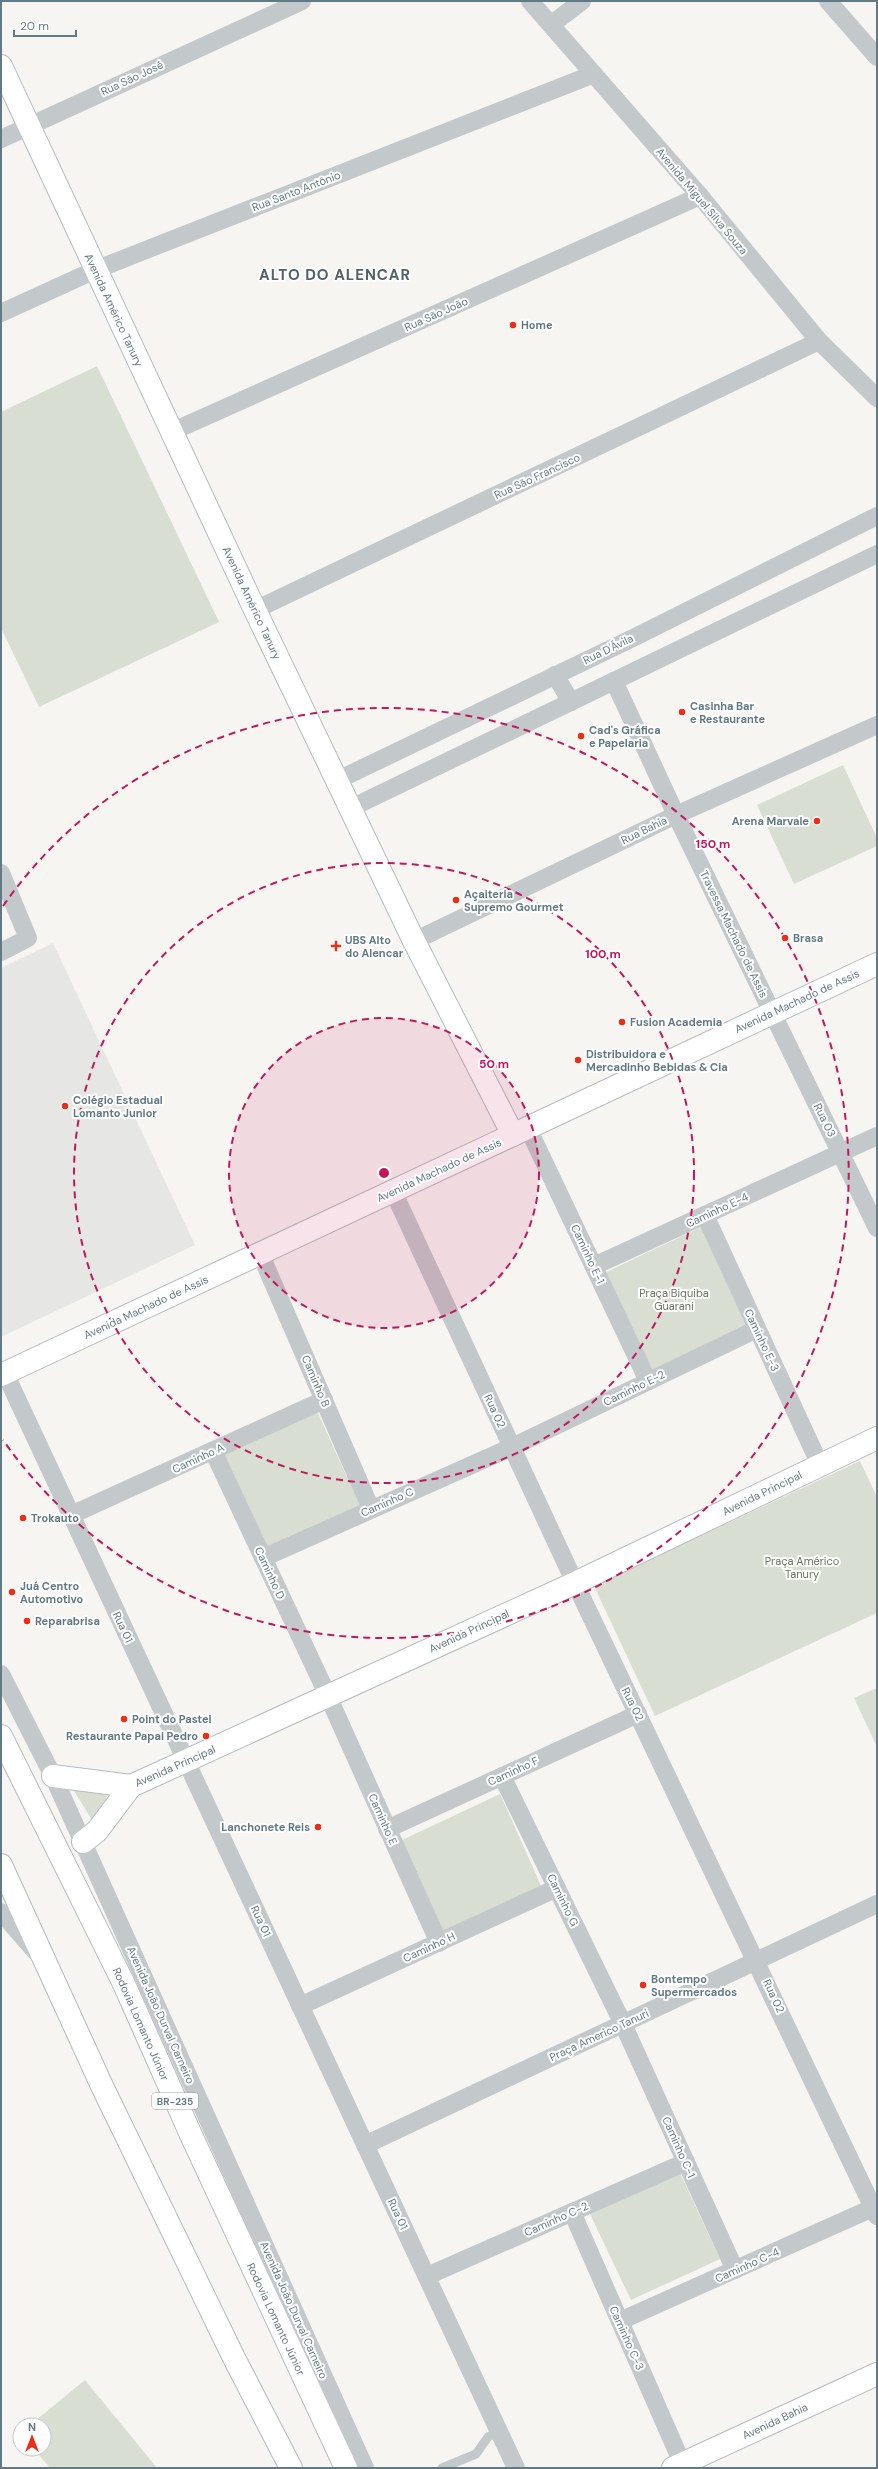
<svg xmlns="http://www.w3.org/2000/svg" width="878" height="2469" font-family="'DM Sans',sans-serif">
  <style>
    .built { fill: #e6e7e5 }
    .green { fill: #d8ded2 }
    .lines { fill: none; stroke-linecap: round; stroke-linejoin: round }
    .secondary-casing { stroke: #b5bcbf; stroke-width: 24 }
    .highway-casing { stroke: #b5babc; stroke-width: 24 }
    .lane { stroke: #c3c8ca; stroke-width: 9 }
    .street { stroke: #c3c8ca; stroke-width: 18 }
    .secondary { stroke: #fff; stroke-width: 22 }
    .highway { stroke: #fff; stroke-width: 22 }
    .ring { fill: none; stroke: #c2185b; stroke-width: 2; stroke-dasharray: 7 5 }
    .poi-dot { fill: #f02c17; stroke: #fff; stroke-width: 1.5 }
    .labels { text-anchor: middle; stroke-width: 4; stroke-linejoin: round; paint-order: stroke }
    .shield { fill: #fff; stroke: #91a2aa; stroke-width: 1 }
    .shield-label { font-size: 10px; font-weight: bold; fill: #627a85 }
    .street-label { font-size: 11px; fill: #627a85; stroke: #fff }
    .poi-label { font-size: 11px; font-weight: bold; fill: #627a85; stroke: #fff; text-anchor: start }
    .park-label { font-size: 11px; fill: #66775e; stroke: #fff }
    .district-label { font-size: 15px; font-weight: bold; letter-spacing: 1px; fill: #51626a; stroke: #fff }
    .centre { fill: #c2185b; stroke: #fff; stroke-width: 2 }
    .ring-label { font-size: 12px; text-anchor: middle; font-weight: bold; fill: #c2185b; stroke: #fff; stroke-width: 4; stroke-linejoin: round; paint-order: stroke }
  </style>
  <rect width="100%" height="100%" fill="#f6f5f2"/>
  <path class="built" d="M 53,943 L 195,1245 L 1,1337 L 1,968 Z"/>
  <g class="green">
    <path d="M 97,366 L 219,622 L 39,707 L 1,628 L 1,412 Z"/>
    <path d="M 843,765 L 877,838 L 877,846 L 794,884 L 757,805 Z"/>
    <path d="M 701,1227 L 748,1325 L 647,1373 L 600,1275 Z"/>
    <path d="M 317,1411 L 362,1510 L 268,1553 L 223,1453 Z"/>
    <path d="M 860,1461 L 877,1497 L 877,1613 L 655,1716 L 594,1586 Z"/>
    <path d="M 877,1688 L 877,1747 L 854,1698 Z"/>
    <path d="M 73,1789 L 101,1791 L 106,1796 L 107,1804 L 93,1822 Z"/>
    <path d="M 500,1794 L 543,1890 L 444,1935 L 400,1841 Z"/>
    <path d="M 680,2173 L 720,2259 L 631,2300 L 590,2214 Z"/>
    <path d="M 85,2380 L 157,2468 L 50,2468 L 34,2449 L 44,2449 L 44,2425 L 30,2425 Z"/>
  </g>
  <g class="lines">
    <defs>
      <g id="secondary">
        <path d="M 1,66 L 255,610 L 414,941 L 513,1135"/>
        <path d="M 1,1375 L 877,964"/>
        <path d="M 53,1776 L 131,1786 L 575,1583 L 877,1438"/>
        <path d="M 83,1842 L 97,1831 L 131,1786"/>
        <path d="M 673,2468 L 877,2374"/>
      </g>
      <g id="highway">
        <path d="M 1,1736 L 124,1984 L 191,2135 L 346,2468"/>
        <path d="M 1,1865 L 102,2086 L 234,2358 L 291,2468"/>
      </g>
    </defs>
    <use href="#secondary" class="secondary-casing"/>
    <use href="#highway" class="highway-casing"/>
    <path class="lane" d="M 442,2468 L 476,2454 L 488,2437 L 499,2431"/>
    <g class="street">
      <path d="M 530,1 L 700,196 L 819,341 L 877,398"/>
      <path d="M 828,1 L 877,57"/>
      <path d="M 552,24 L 582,1"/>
      <path d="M 1,139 L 302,1"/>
      <path d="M 1,313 L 95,270 L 594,74"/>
      <path d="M 171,432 L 700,196"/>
      <path d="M 255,610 L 819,341"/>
      <path d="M 555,675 L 571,702"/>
      <path d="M 614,681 L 676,815 L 877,1228"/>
      <path d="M 338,780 L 633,638 L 877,516"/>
      <path d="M 351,808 L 877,554"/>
      <path d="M 1,873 L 28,938 L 1,952"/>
      <path d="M 414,941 L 676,815 L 877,725"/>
      <path d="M 528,1128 L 648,1381"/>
      <path d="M 393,1191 L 575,1583 L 877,2216"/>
      <path d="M 705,1215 L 820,1465"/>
      <path d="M 260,1253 L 371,1509"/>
      <path d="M 594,1266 L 877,1136"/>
      <path d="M 5,1373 L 516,2468"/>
      <path d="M 213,1451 L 328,1696 L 439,1943"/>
      <path d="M 71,1515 L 324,1400"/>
      <path d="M 263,1558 L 512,1447 L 757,1329"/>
      <path d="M 1,1674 L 53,1776 L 365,2468"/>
      <path d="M 502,1776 L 623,2024 L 735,2270"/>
      <path d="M 387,1829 L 638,1714"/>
      <path d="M 1,1912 L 36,1952"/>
      <path d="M 300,2006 L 557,1888"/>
      <path d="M 365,2145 L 877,1904"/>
      <path d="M 572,2212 L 682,2463"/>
      <path d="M 427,2276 L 686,2162"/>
      <path d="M 620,2321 L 877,2206"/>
    </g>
    <use href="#secondary" class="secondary"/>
    <use href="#highway" class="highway"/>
  </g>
  <circle cx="384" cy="1173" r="155" fill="#c2185b" fill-opacity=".12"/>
  <g class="ring">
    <circle cx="384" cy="1173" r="155"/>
    <circle cx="384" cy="1173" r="310"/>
    <path d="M3 906A465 465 0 1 1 3 1440"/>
  </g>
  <g class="poi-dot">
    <circle cx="513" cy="325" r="4"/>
    <circle cx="682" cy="712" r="4"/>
    <circle cx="581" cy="736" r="4"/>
    <circle cx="817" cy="821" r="4"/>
    <circle cx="456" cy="900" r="4"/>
    <circle cx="785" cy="938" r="4"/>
    <path d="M334 940h4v4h4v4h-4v4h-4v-4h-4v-4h4z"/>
    <circle cx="622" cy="1022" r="4"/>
    <circle cx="578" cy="1060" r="4"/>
    <circle cx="65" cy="1106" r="4"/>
    <circle cx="23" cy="1518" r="4"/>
    <circle cx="12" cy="1592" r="4"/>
    <circle cx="27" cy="1621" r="4"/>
    <circle cx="124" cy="1719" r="4"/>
    <circle cx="206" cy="1736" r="4"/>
    <circle cx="318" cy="1827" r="4"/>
    <circle cx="643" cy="1985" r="4"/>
  </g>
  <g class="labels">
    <rect class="shield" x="152" y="2093" width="46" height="16" rx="3"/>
    <g class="shield-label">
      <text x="175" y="2105">BR-235</text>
    </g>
    <g class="street-label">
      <text transform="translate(132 78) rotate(-25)" y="4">Rua São José</text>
      <text transform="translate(296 191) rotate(-21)" y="4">Rua Santo Antônio</text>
      <text transform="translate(702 201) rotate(50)" y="4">Avenida Miguel Silva Souza</text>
      <text transform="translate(114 310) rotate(65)" y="4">Avenida Américo Tanury</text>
      <text transform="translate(436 314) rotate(-24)" y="4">Rua São João</text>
      <text transform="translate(537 476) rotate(-25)" y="4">Rua São Francisco</text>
      <text transform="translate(252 603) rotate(65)" y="4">Avenida Américo Tanury</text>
      <text transform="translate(608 649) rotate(-26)" y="4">Rua D'Ávila</text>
      <text transform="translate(644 830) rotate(-26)" y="4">Rua Bahia</text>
      <text transform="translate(734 934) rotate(64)" y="4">Travessa Machado de Assis</text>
      <text transform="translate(797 1001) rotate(-25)" y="4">Avenida Machado de Assis</text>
      <text transform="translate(825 1120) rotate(64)" y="4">Rua 03</text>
      <text transform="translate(439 1170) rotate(-25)" y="4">Avenida Machado de Assis</text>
      <text transform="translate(717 1210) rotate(-25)" y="4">Caminho E-4</text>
      <text transform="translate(588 1254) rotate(65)" y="4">Caminho E-1</text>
      <text transform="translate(146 1307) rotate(-25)" y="4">Avenida Machado de Assis</text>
      <text transform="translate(762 1340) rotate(65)" y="4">Caminho E-3</text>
      <text transform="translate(316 1381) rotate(67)" y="4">Caminho B</text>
      <text transform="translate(634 1388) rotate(-26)" y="4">Caminho E-2</text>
      <text transform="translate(495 1411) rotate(65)" y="4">Rua 02</text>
      <text transform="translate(198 1458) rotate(-25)" y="4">Caminho A</text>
      <text transform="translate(762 1493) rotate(-26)" y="4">Avenida Principal</text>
      <text transform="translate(387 1502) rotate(-24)" y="4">Caminho C</text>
      <text transform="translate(270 1573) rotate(65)" y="4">Caminho D</text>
      <text transform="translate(123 1627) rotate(65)" y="4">Rua 01</text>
      <text transform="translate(469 1631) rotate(-25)" y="4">Avenida Principal</text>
      <text transform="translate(633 1704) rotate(64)" y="4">Rua 02</text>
      <text transform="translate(175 1766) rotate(-24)" y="4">Avenida Principal</text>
      <text transform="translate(513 1771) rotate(-25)" y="4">Caminho F</text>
      <text transform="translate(383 1819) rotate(66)" y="4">Caminho E</text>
      <text transform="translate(563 1900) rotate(64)" y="4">Caminho G</text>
      <text transform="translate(261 1921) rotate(65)" y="4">Rua 01</text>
      <text transform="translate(429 1947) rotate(-25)" y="4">Caminho H</text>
      <text transform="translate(774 1996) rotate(65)" y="4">Rua 02</text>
      <text transform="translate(161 2015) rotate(66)" y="4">Avenida João Durval Carneiro</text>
      <text transform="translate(141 2024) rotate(66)" y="4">Rodovia Lomanto Júnior</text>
      <text transform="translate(599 2035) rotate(-25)" y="4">Praça Americo Tanuri</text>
      <text transform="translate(679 2147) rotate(66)" y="4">Caminho C-1</text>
      <text transform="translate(398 2214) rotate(65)" y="4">Rua 01</text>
      <text transform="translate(556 2219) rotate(-24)" y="4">Caminho C-2</text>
      <text transform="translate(747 2265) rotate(-24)" y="4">Caminho C-4</text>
      <text transform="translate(294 2310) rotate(66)" y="4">Avenida João Durval Carneiro</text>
      <text transform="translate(276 2319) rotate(65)" y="4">Rodovia Lomanto Júnior</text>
      <text transform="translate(627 2338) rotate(66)" y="4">Caminho C-3</text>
      <text transform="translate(775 2421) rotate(-25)" y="4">Avenida Bahia</text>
    </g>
    <g class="poi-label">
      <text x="521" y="329">Home</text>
      <text x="690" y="710">Casinha Bar<tspan x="690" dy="13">e Restaurante</tspan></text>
      <text x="589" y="734">Cad's Gráfica<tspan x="589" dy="13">e Papelaria</tspan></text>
      <text x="809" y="825" text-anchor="end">Arena Marvale</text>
      <text x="464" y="898">Açaiteria<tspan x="464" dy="13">Supremo Gourmet</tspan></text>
      <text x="793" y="942">Brasa</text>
      <text x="345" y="944">UBS Alto<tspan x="345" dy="13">do Alencar</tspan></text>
      <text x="630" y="1026">Fusion Academia</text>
      <text x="586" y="1058">Distribuidora e<tspan x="586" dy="13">Mercadinho Bebidas &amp; Cia</tspan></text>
      <text x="73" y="1104">Colégio Estadual<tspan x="73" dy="13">Lomanto Junior</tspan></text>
      <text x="31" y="1522">Trokauto</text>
      <text x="20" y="1590">Juá Centro<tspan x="20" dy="13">Automotivo</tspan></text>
      <text x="35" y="1625">Reparabrisa</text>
      <text x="132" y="1723">Point do Pastel</text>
      <text x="198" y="1740" text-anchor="end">Restaurante Papai Pedro</text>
      <text x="310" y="1831" text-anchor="end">Lanchonete Reis</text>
      <text x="651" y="1983">Bontempo<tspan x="651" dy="13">Supermercados</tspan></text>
    </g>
    <g class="park-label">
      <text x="674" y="1297">Praça Biquiba<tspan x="674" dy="13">Guarani</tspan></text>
      <text x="802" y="1565">Praça Américo<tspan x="802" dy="13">Tanury</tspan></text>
    </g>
    <g class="district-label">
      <text x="335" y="280">ALTO DO ALENCAR</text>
    </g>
  </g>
  <circle cx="384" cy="1173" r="6" class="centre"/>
  <g class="ring-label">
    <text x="713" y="848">150 m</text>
    <text x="603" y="958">100 m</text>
    <text x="494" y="1068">50 m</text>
  </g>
  <rect width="878" height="2469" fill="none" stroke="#627a85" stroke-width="4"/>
  <g transform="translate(32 2437)"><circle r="19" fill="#ffffff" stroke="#c0cace"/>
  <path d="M0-3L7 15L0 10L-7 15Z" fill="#f02c17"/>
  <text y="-6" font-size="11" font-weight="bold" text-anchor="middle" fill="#627a85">N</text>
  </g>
  <path d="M14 30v6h62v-6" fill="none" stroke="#627a85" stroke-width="2"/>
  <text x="20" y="30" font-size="12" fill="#627a85" stroke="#ffffff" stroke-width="3" paint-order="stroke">20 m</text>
</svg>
